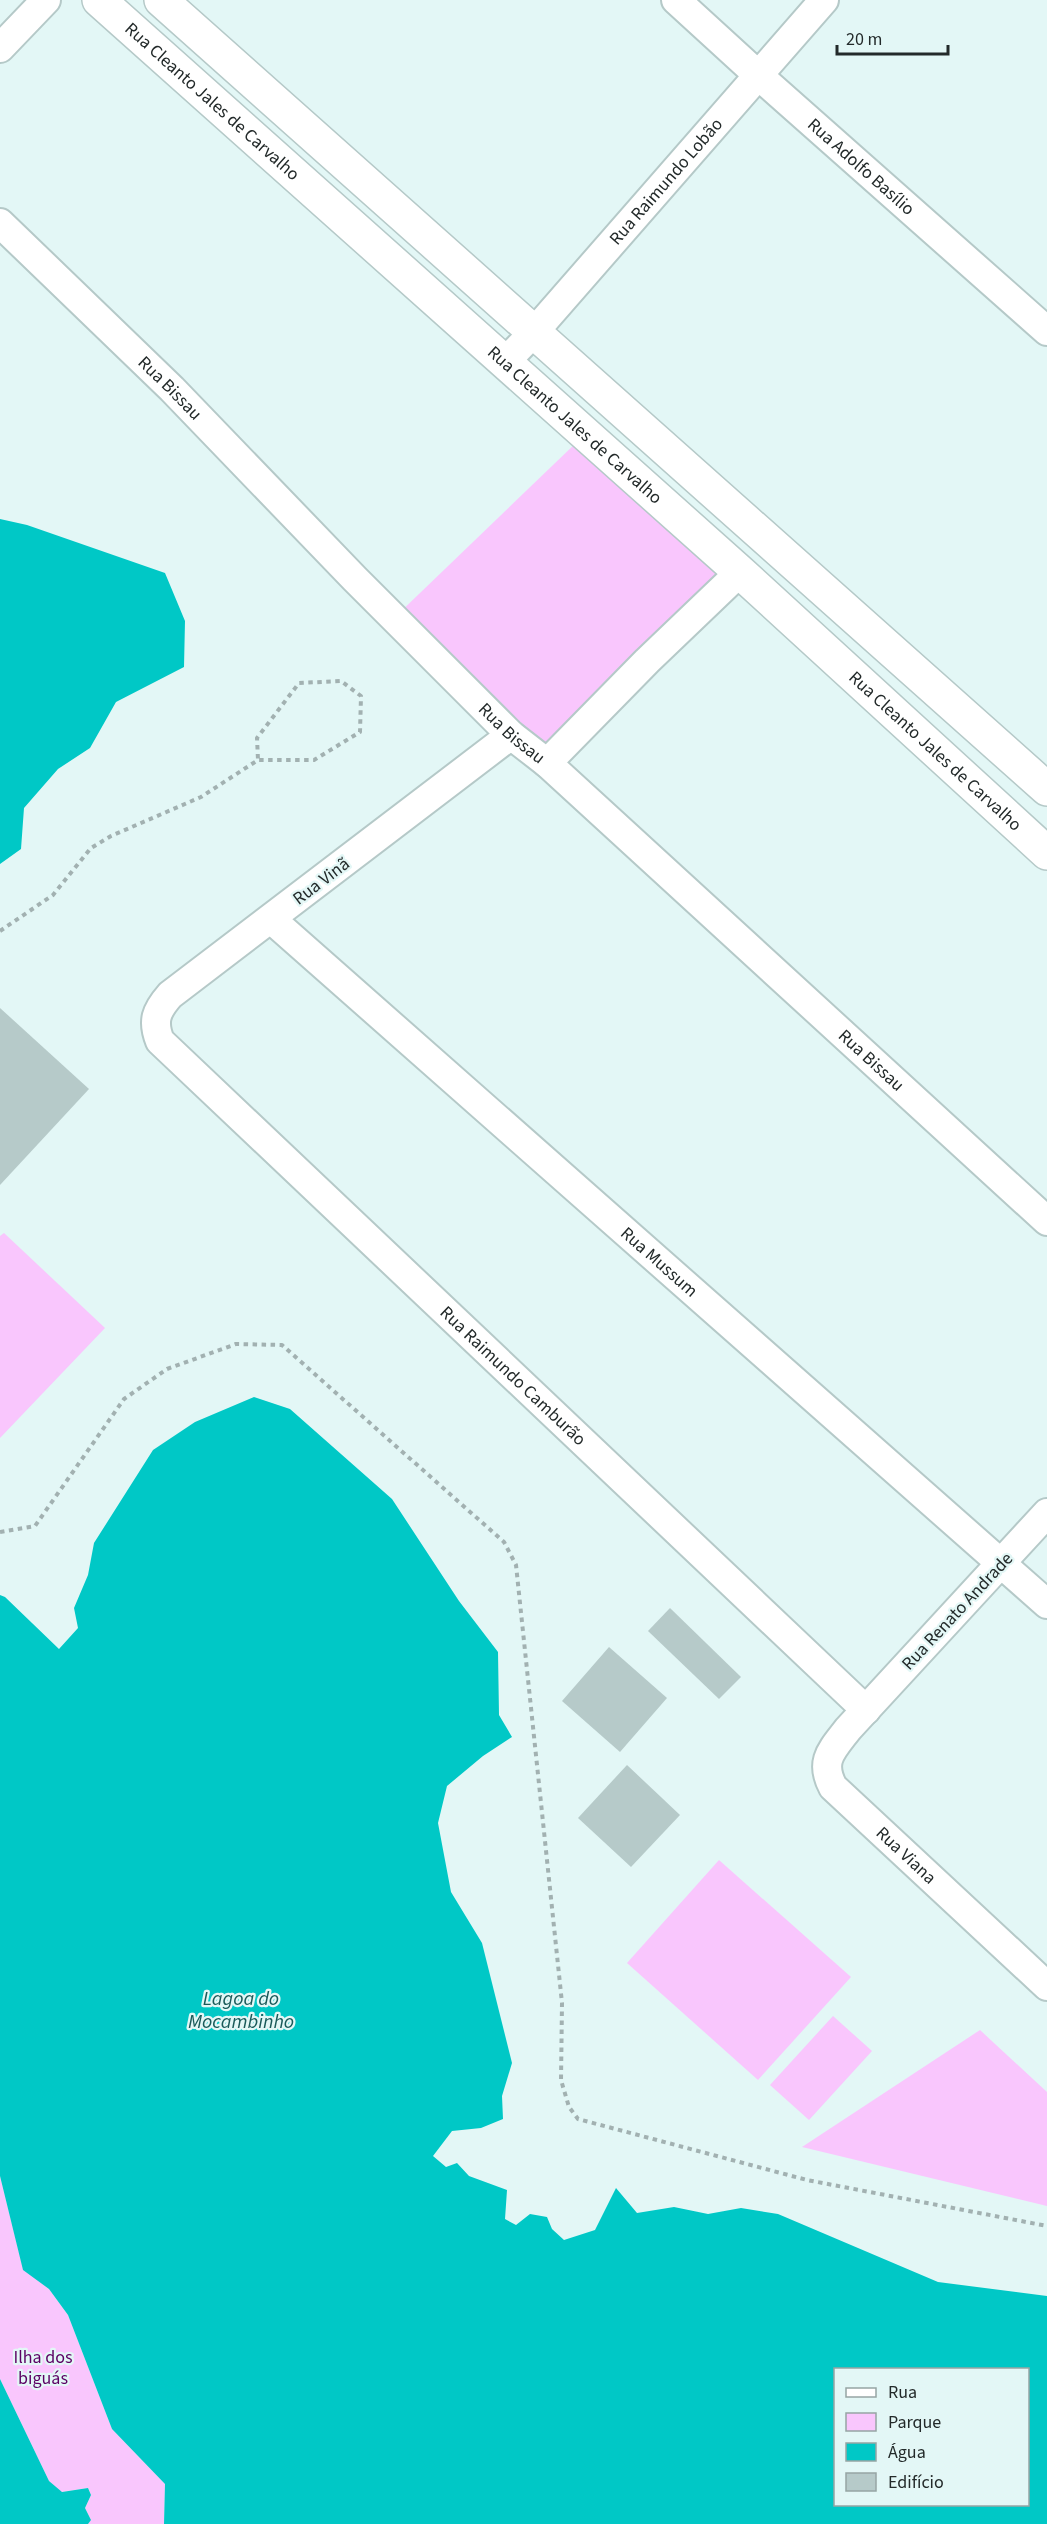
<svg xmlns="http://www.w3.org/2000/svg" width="1047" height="2524" font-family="'Source Sans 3',sans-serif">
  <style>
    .green { fill: #f9c6fd }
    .water { fill: #00c8c6; fill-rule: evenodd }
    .building { fill: #b6cac9 }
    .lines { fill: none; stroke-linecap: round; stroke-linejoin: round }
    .street-casing { stroke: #b5c9c8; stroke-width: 32 }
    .secondary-casing { stroke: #b5c9c8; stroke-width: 36 }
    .path { stroke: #a2b1b1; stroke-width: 4; stroke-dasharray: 4.5 4.5; stroke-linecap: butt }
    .street { stroke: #fff; stroke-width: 28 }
    .secondary { stroke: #fff; stroke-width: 33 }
    .labels { text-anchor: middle; stroke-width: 4.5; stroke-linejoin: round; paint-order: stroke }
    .street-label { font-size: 18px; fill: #232a2a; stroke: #e3f7f6 }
    .park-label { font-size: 18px; fill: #5b0064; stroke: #e3f7f6 }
    .water-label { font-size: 20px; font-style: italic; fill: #195a59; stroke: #e3f7f6 }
  </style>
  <rect width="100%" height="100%" fill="#e3f7f6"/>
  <g class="green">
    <path d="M 577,442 L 740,572 L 547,763 L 394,618 Z"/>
    <path d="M 4,1233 L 105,1328 L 0,1438 L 0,1236 Z"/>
    <path d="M 719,1860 L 851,1977 L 758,2080 L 627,1963 Z"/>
    <path d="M 833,2016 L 872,2051 L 809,2120 L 770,2085 Z"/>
    <path d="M 980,2030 L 1047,2092 L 1047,2206 L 802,2147 Z"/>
    <path d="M 0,2176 L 23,2269 L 49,2289 L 68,2315 L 112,2429 L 165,2484 L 164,2524 L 88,2524 L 91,2520 L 85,2508 L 91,2495 L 88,2488 L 61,2492 L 49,2481 L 0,2379 Z"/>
  </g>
  <g class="water">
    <path d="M 0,519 L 27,525 L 165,573 L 185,621 L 184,667 L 116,702 L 90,748 L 58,769 L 24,808 L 21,849 L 0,864 Z"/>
    <path d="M 254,1397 L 290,1409 L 392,1499 L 459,1601 L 498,1652 L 499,1715 L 512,1737 L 483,1756 L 447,1786 L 438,1823 L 451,1892 L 482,1943 L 512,2063 L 502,2096 L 503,2119 L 481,2128 L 452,2131 L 433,2156 L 446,2167 L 457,2163 L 469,2176 L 507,2190 L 505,2219 L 516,2225 L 530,2214 L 547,2217 L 552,2229 L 564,2240 L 595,2230 L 616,2188 L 637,2213 L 674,2207 L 708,2214 L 741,2208 L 778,2214 L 938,2282 L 1047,2296 L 1047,2524 L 164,2524 L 165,2484 L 112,2429 L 68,2315 L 49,2289 L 23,2270 L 0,2176 L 0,1595 L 5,1597 L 59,1649 L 78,1628 L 74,1608 L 88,1575 L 94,1543 L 153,1450 L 195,1422 ZM 836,2370 L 1028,2370 L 1028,2504 L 836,2504 Z"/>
    <path d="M 0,2379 L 49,2481 L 62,2492 L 88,2488 L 91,2495 L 85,2508 L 91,2520 L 88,2524 L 0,2524 Z"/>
  </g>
  <g class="building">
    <path d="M 0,1008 L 89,1089 L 0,1185 Z"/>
    <path d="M 670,1608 L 741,1677 L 719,1699 L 648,1631 Z"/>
    <path d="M 609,1647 L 667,1698 L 620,1752 L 562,1701 Z"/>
    <path d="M 627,1765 L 680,1815 L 631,1867 L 578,1818 Z"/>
  </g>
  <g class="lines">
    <defs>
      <g id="street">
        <path id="s1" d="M 676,0 L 758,75 L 1047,331"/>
        <path d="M 0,48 L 46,0"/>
        <path id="s2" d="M 0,223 L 172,389 L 355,579 L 511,735 L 547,763 L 1047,1221"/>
        <path id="s3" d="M 505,362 L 535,331 L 824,0"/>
        <path id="s4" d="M 511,735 L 170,995 C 156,1011 152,1021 160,1041 L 866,1710"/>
        <path d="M 547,763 L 647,661 L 740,572"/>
        <path id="s5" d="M 271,919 L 1047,1604"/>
        <path id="s6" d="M 1047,1513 L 848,1729 C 832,1750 819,1761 833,1787 L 1047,1986"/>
      </g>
      <g id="secondary">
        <path id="s7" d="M 99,0 L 740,572 L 1047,853"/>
        <path d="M 161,0 L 1047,789"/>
      </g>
    </defs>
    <use href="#street" class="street-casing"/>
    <use href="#secondary" class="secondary-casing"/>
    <g class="path">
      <path d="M 0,931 L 53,895 L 91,848 L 111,836 L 201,797 L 258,760 L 314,760 L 360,732 L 361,696 L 341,681 L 299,683 L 257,738 L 258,760"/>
      <path d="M 0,1532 L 35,1526 L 124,1399 L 167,1369 L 236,1344 L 282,1345 L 504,1542 L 516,1565 L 562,2003 L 561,2080 L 569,2107 L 578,2119 L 807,2180 L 1047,2226"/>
    </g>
    <use href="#street" class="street"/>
    <use href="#secondary" class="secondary"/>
  </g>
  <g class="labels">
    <g class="street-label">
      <text dy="6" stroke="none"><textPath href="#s7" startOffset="152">Rua Cleanto Jales de Carvalho</textPath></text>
      <text dy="6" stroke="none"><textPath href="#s1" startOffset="249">Rua Adolfo Basílio</textPath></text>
      <text dy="6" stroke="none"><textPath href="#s3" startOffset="242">Rua Raimundo Lobão</textPath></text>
      <text dy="6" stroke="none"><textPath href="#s2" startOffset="237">Rua Bissau</textPath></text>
      <text dy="6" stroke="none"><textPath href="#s7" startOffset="638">Rua Cleanto Jales de Carvalho</textPath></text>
      <text dy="6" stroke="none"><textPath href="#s2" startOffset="723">Rua Bissau</textPath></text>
      <text dy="6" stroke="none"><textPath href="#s7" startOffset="1124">Rua Cleanto Jales de Carvalho</textPath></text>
      <text transform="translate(321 881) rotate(-37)" y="6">Rua Vinã</text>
      <text dy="6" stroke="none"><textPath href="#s2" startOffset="1209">Rua Bissau</textPath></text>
      <text dy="6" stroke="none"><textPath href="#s5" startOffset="518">Rua Mussum</textPath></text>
      <text dy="6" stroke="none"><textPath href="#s4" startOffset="966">Rua Raimundo Camburão</textPath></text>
      <text transform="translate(957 1611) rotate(-47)" y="6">Rua Renato Andrade</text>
      <text dy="6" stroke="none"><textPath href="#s6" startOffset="459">Rua Viana</textPath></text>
    </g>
    <g class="park-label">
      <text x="43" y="2363">Ilha dos<tspan x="43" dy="21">biguás</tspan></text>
    </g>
    <g class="water-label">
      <text x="241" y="2005">Lagoa do<tspan x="241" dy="23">Mocambinho</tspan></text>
    </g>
  </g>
  <rect x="834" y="2368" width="195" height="138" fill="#e3f7f6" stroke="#96a5a4" stroke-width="1.5"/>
  <rect x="846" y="2388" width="30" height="9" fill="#ffffff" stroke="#96a5a4" stroke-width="1.5"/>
  <text x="888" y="2398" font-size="18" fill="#232a2a">Rua</text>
  <rect x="846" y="2413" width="30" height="18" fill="#f9c6fd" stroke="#96a5a4" stroke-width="1.5"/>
  <text x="888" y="2428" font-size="18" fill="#232a2a">Parque</text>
  <rect x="846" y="2443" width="30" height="18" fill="#00c8c6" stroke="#96a5a4" stroke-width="1.5"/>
  <text x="888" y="2458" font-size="18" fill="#232a2a">Água</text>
  <rect x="846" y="2473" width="30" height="18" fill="#b6cac9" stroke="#96a5a4" stroke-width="1.5"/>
  <text x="888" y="2488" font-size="18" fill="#232a2a">Edifício</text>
  <path d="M837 45v9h111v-9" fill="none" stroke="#232a2a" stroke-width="3"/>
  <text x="846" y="45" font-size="18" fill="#232a2a" stroke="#e3f7f6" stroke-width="4.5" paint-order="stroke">20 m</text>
</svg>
